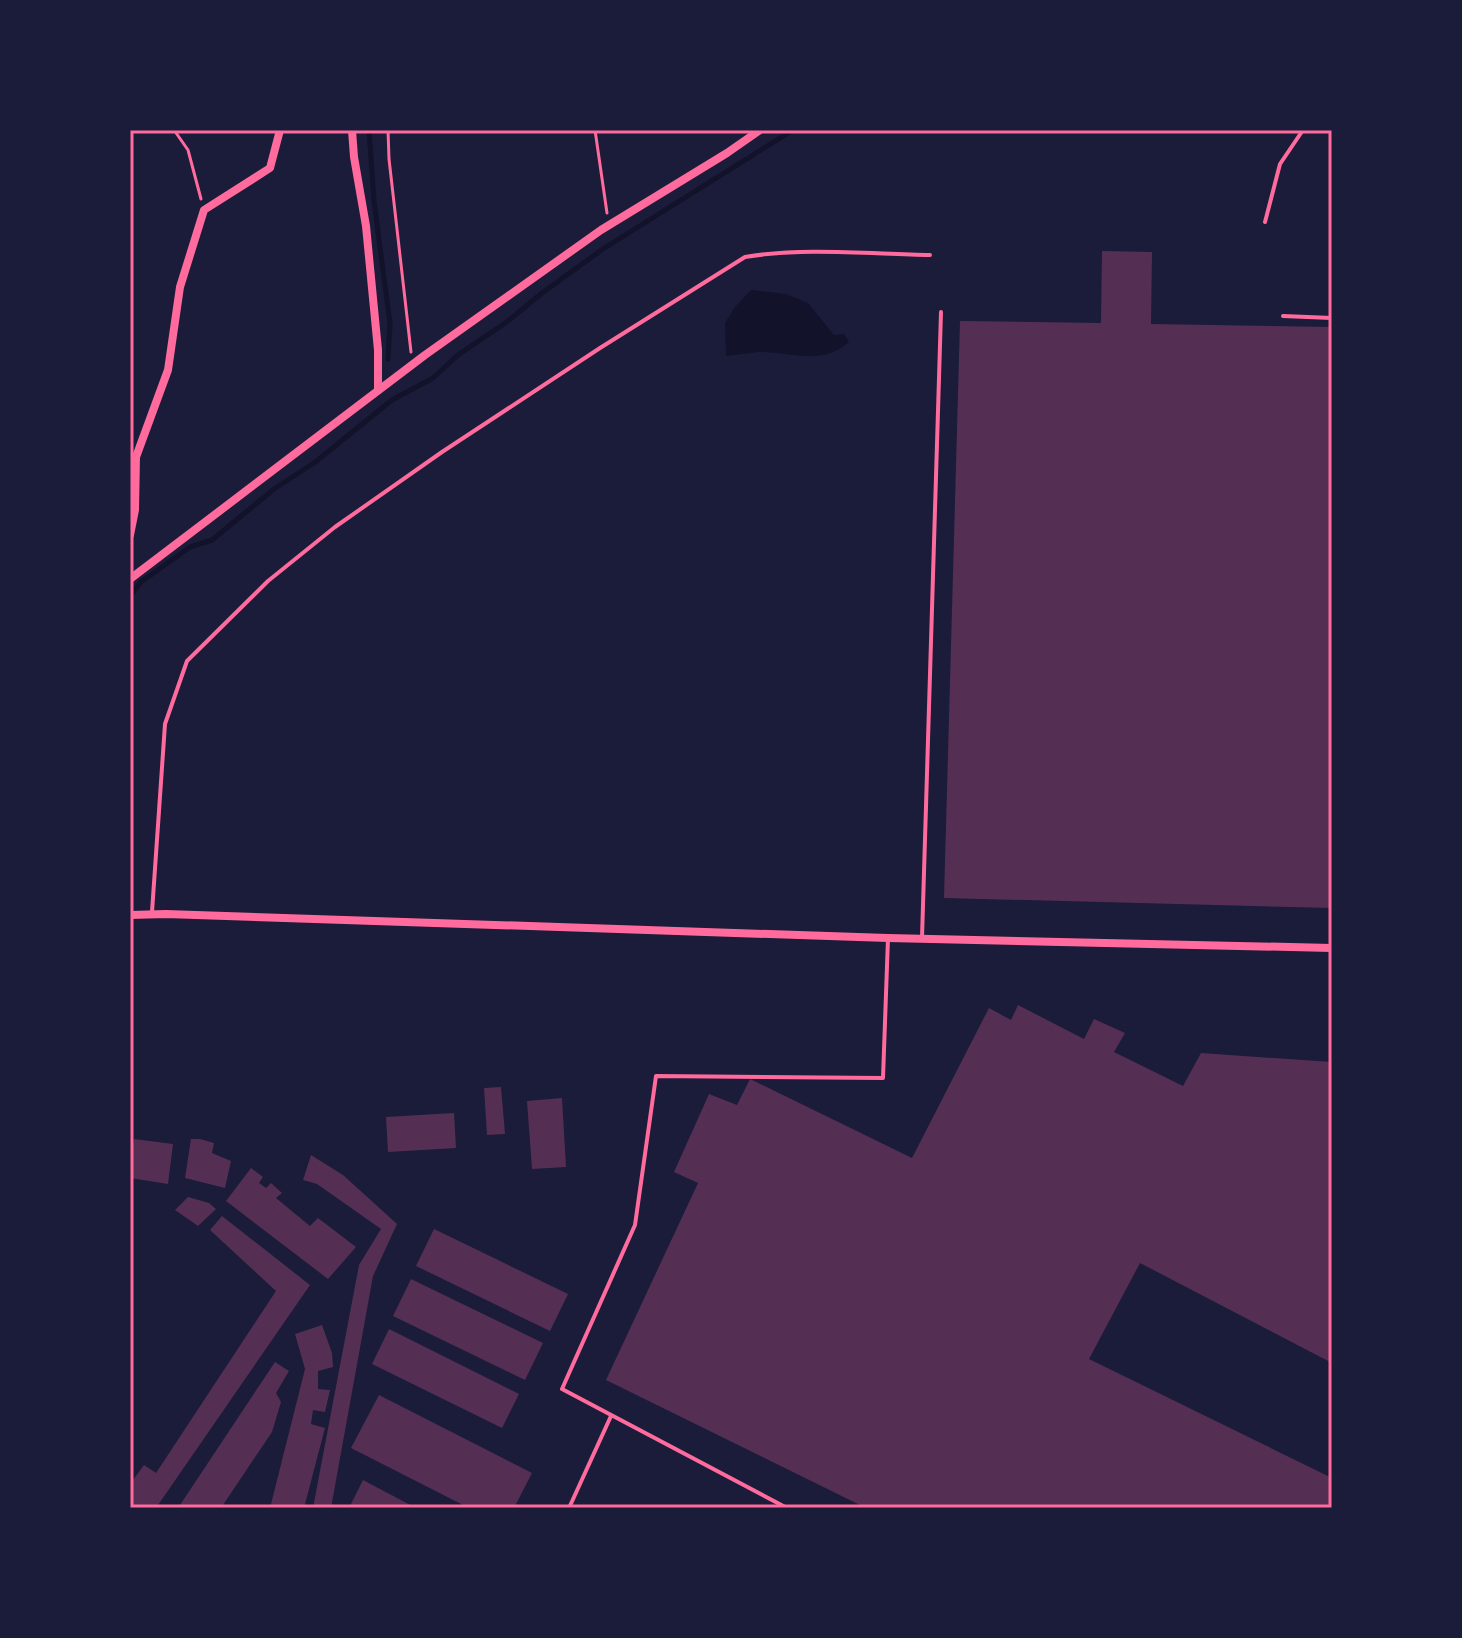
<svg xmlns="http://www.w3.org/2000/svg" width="1462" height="1638" font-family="'Source Sans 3',sans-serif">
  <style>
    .water { fill: #12122b }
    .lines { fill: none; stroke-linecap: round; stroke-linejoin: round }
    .stream { stroke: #12122b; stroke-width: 5 }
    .building { fill: #542f53 }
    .path { stroke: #ff6b9d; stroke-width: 3 }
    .service { stroke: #ff6b9d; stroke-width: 4 }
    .minor { stroke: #ff6b9d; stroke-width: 8 }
    .neatline { fill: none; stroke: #ff6b9d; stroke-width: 3 }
  </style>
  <rect width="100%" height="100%" fill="#1b1b3a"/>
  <path class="water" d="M 751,290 L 786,294 L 808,303 L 834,335 L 844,334 L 849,342 C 820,367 792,351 758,352 C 747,353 737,355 726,356 L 725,323 L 735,307 Z"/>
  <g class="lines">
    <g class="stream">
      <path d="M 369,130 L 374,201 L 390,324 L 388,359"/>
      <path d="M 130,596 L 141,582 L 190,547 L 212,540 L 274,489 L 314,463 L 392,400 L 433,378 L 458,355 L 508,321 L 542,293 L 603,249 L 793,130"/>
    </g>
  </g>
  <g class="building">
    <path d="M 1102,251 L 1152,252 L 1151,324 L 1332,327 L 1332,908 L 944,898 L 960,321 L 1101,323 Z"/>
    <path d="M 1018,1005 L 1084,1039 L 1094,1019 L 1125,1033 L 1114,1052 L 1183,1086 L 1201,1053 L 1332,1062 L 1332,1363 L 1140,1263 L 1089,1359 L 1332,1478 L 1332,1508 L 866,1508 L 606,1380 L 698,1183 L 674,1172 L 709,1094 L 737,1105 L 750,1079 L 912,1158 L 989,1008 L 1011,1020 Z"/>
    <path d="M 501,1087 L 505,1134 L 487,1135 L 484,1088 Z"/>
    <path d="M 562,1098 L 566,1167 L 532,1169 L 527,1101 Z"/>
    <path d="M 454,1113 L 456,1148 L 388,1152 L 386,1117 Z"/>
    <path d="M 134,1139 L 173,1144 L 168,1184 L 130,1178 L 130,1163 Z"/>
    <path d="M 191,1139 L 200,1139 L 214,1143 L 212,1153 L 231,1161 L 225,1188 L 185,1178 Z"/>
    <path d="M 311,1155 L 343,1175 L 397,1224 L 373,1276 L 331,1508 L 313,1508 L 359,1265 L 381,1229 L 317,1184 L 303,1180 Z"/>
    <path d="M 251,1168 L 263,1177 L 259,1183 L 266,1188 L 271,1183 L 282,1193 L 276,1198 L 310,1226 L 318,1218 L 356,1247 L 328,1279 L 226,1201 Z"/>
    <path d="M 188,1197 L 209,1203 L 216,1209 L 198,1226 L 175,1210 Z"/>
    <path d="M 222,1216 L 310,1285 L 156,1508 L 130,1508 L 130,1484 L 144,1465 L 156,1473 L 276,1291 L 210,1230 Z"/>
    <path d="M 434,1229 L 568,1294 L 550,1331 L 416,1266 Z"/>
    <path d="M 411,1279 L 543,1343 L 525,1380 L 393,1316 Z"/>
    <path d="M 322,1325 L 332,1353 L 333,1367 L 318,1371 L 318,1389 L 330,1390 L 325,1412 L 313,1410 L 311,1424 L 325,1428 L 304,1508 L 270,1508 L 305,1369 L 295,1334 Z"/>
    <path d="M 389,1329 L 519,1394 L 502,1428 L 372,1364 Z"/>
    <path d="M 275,1362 L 289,1371 L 276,1393 L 281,1402 L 272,1432 L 221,1508 L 178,1508 Z"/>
    <path d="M 379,1395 L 532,1473 L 514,1508 L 469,1508 L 351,1448 Z"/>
    <path d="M 363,1480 L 416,1508 L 349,1508 Z"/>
  </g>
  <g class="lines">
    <g class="path">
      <path d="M 174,130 L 188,150 L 201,199"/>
      <path d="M 388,130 L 389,159 L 411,352"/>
      <path d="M 595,130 L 607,213"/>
    </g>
    <g class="service">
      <path d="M 1265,222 L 1280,164 L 1303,130"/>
      <path d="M 1283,316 L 1332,318"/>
      <path d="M 152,912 L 165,724 L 187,661 L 268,581 L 335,527 L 442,452 L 600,348 L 745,257 C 804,247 870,254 930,255"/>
      <path d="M 922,938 L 941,312"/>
      <path d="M 569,1508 L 611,1416"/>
      <path d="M 787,1508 L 562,1389 L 635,1225 L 656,1076 L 883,1078 L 888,938"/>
    </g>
    <g class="minor">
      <path d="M 352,130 L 354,157 L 366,226 L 378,350 L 378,390"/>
      <path d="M 130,535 L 135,510 L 136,457 L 168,370 L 180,287 L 204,210 L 270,168 L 280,130"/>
      <path d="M 130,579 L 425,355 L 601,230 L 727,153 L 760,130"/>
      <path d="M 130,915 L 166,914 L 888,938 L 1332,948"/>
    </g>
  </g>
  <rect width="1462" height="1638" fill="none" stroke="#1b1b3a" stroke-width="264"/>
  <rect x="132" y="132" width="1198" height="1374" class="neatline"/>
</svg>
